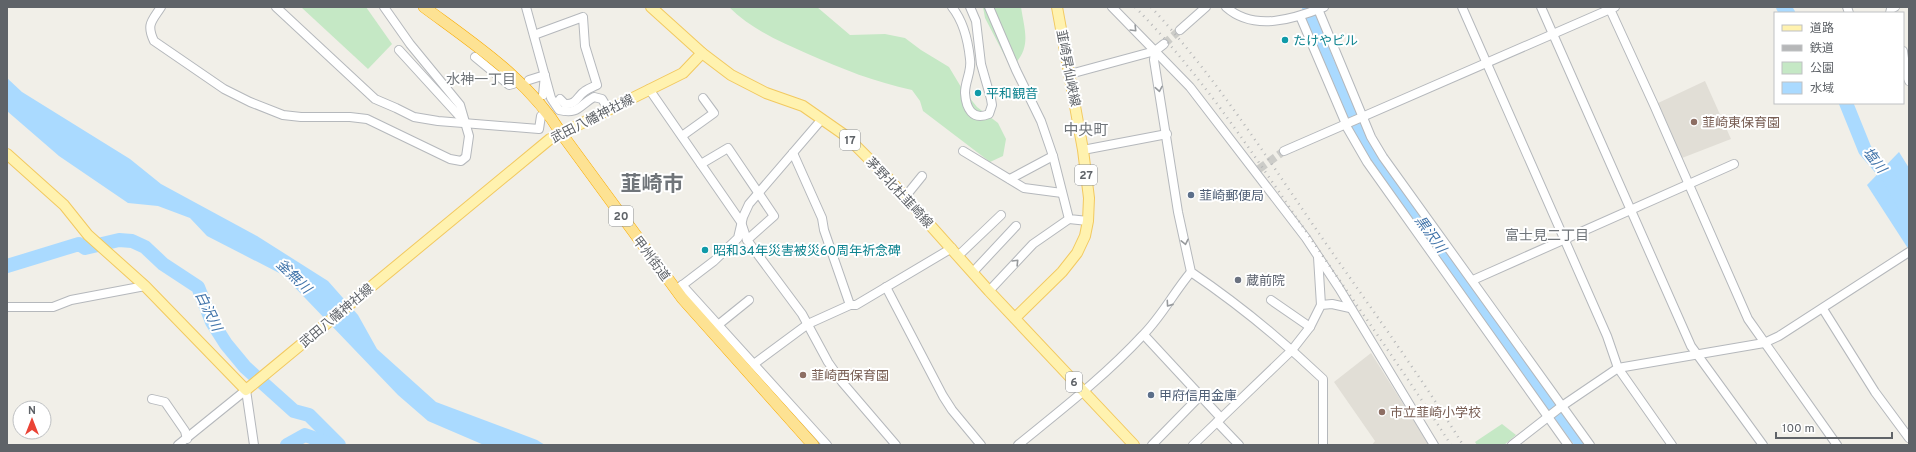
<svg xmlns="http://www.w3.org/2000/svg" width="1916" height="452" font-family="Overpass,'Noto Sans JP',sans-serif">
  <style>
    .education { fill: #e1ded6 }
    .green { fill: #c5e8c5 }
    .water { fill: #aadaff }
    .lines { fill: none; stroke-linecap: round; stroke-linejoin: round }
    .river { stroke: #aadaff; stroke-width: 14 }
    .minor-tunnel { stroke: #ccccc8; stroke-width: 8; stroke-dasharray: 8 4; stroke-linecap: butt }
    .minor-casing { stroke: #b5b8bc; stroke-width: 10 }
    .major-casing { stroke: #f2c960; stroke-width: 12 }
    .highway-casing { stroke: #f9ab00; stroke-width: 12 }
    .minor { stroke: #fff; stroke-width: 8 }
    .major { stroke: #fff2af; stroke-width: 10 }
    .highway { stroke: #fde293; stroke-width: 11 }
    .rail { stroke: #b6b7b8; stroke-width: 2.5; stroke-dasharray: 1 5; stroke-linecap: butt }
    .oneway { stroke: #979a9d }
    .culture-dot { fill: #0f9aa8; stroke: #fff; stroke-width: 1.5 }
    .education-dot { fill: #8d6e63; stroke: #fff; stroke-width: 1.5 }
    .service-dot { fill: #5c6f8a; stroke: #fff; stroke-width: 1.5 }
    .worship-dot { fill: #6b7280; stroke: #fff; stroke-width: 1.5 }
    .labels { text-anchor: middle; stroke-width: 4; stroke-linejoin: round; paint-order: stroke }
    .shield { fill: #fff; stroke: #8f9295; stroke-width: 1 }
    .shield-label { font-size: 12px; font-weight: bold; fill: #5f6368 }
    .culture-label { font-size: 13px; fill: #0d838f; stroke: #fff; text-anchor: start }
    .street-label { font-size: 13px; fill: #5f6368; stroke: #fff }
    .education-label { font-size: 13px; fill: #785e54; stroke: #fff; text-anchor: start }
    .service-label { font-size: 13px; fill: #4e5e75; stroke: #fff; text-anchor: start }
    .worship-label { font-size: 13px; fill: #5b616d; stroke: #fff; text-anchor: start }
    .neighbourhood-label { font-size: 14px; fill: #70757a; stroke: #fff }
    .water-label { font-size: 14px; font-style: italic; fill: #4174aa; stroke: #fff }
    .quarter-label { font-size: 15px; fill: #70757a; stroke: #fff }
    .town-label { font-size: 21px; font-weight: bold; fill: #70757a; stroke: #fff }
  </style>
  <rect width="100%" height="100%" fill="#f1efe8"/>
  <g class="education">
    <path d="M 1705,81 L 1731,139 L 1682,158 L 1656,104 Z"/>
    <path d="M 1371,353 L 1429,445 L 1372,445 L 1375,441 L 1334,382 Z"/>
  </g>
  <g class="green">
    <path d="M 301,7 L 366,7 L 392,44 L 368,69 Z"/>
    <path d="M 729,7 L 817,7 L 850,35 L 885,34 L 905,38 L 921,50 L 949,67 L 961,87 L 977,107 L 998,123 L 1006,139 L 1003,156 L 990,162 L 923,111 L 920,101 L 912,90 C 875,82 842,69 808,54 C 780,42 751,29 729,7 Z"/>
    <path d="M 983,7 L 1021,7 C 1025,33 1032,48 1011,68 L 985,18 Z"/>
    <path d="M 1502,424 L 1516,435 L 1504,445 L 1477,445 L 1475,442 Z"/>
  </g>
  <g class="water">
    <path d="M 7,78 L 22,92 L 130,159 L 161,184 L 257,236 L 328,281 L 358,315 L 377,349 L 436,402 L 537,440 L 545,445 L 484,445 L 428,421 L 398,395 L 283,275 L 207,236 L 190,218 L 158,206 L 128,203 L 59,156 L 7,111 Z"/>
    <path d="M 1899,152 L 1909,168 L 1909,250 L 1867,185 Z"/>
  </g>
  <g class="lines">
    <g class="river">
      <path d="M 1309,7 L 1312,24 L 1328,64 L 1361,137 L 1461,279 L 1583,445"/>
      <path d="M 1783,7 L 1788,13"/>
      <path d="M 1846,103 L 1865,150 L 1890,179 L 1909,214"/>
      <path d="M 7,266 L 79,244 L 85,248 L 119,240 L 132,241 L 145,247 L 163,264 L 198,287 L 212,322 L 226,344 L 245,367 L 294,411 L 309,415 L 339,445"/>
      <path d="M 287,445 L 305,435 L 334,445"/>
    </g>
    <g class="minor-tunnel">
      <path d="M 1164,44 L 1180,30"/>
      <path d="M 1259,169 L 1284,151"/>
    </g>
    <defs>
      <g id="minor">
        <path d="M 161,7 C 152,21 146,24 154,41 L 224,89 L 250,102 L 283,115 L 301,117 L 350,117 L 367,119 L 450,159 L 461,161 L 466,157 L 469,136 L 460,105 L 410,44 L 384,7"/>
        <path d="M 276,7 L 375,99 L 396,108 L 414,117 L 438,121 L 539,129 L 541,116"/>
        <path d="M 526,7 L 551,98 L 559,110 C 579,115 579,105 594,97 L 602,99 L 608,109"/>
        <path d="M 952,7 C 964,22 968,40 970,59 C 972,71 965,81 965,93 C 966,108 972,121 989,114 L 992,105 L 991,99 L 981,64 L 976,21 L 970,7"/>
        <path d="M 989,7 L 1016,70 L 1041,121 L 1053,156 L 1069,219 L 1088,221"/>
        <path d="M 1112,7 L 1190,87 L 1306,238 L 1339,288 L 1434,445"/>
        <path d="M 1226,7 C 1254,32 1294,19 1324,7"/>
        <path d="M 1462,7 L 1607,336 L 1618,368 L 1672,445"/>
        <path d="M 1541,7 L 1691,346 L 1763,445"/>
        <path d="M 1609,7 L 1654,105 L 1748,319 L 1837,445"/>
        <path d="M 1847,7 L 1849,13"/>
        <path d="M 1318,9 L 1371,137 L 1383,157 L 1590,445"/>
        <path d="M 1890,13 L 1891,9 L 1895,7"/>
        <path d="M 1300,16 L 1346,124"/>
        <path d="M 1180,30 L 1206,7"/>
        <path d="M 534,35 L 583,17 L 585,46 L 597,85 C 593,87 589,88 585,91 C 577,96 577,105 565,104 L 560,99"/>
        <path d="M 399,50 L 462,119"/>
        <path d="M 1155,51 L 1154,60 L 1178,212 L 1191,272 C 1238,304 1282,340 1323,379 L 1323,445"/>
        <path d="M 1903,51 L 1906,73 L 1909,81"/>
        <path d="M 475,57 L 509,85 L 513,84"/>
        <path d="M 1070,74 L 1155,51 L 1164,44"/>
        <path d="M 529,80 L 545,75 L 543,95"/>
        <path d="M 649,89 L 741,222 L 747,240 L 802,314 L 828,362 L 842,382 L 896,445"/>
        <path d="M 1345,124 L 1367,162 L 1568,445"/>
        <path d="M 682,136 L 714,113 L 703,98"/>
        <path d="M 1083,150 L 1167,134"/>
        <path d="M 963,151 L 1024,188 L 1062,193"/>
        <path d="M 1284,151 L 1615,7"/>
        <path d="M 793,153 L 822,218 L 824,230 L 850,305"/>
        <path d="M 701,164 L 728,148 L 774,216 L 747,240"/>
        <path d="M 1010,179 L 1053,156"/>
        <path d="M 905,197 L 922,176"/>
        <path d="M 959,255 L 1001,215"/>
        <path d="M 1318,257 L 1321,305"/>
        <path d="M 973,272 L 1016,226"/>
        <path d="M 1473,280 L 1734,164"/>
        <path d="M 682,285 L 827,445"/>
        <path d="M 886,287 L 943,396 L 952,410 L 981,445"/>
        <path d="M 676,290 L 714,261 L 738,238 L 743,217 L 749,204 L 822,119"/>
        <path d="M 989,291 L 1033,244 L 1069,219"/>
        <path d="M 1271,300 L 1310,327"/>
        <path d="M 7,307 L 53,307 L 71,300 L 145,286"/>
        <path d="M 1823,309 L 1875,392 L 1909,438"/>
        <path d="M 718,325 L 749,300"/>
        <path d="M 1144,335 L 1221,418"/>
        <path d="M 754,364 L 808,324 L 850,305 L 856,305 L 952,248"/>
        <path d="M 152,399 L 165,402 L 185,431 L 187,439"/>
        <path d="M 1217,422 L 1239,445"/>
        <path d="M 178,445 L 246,390 L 254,445"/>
        <path d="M 1018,445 C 1061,410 1105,376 1143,335 C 1162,316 1174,292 1191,272"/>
        <path d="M 1152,445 L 1200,396"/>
        <path d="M 1193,445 L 1292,350 L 1310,327 L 1321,305 L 1332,304 L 1350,308"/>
        <path d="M 1512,445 L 1562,406 L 1618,368 L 1764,343 L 1779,336 L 1909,252"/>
      </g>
      <g id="major">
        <path d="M 651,7 L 702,53 L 731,75 L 766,93 L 803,106 L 846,136 L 888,178 L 989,291 L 1134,445"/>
        <path d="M 7,154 L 64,205 L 88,235 L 145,286 L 246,390 L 550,139 L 683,73 L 702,53"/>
        <path d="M 1015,318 L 1062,272 L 1077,253 L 1085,236 L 1088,221 L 1089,198 L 1083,150 L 1057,7"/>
      </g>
      <path id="highway" d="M 424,7 C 474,44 528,79 561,133 L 682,298 L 813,445"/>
    </defs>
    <use href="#minor" class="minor-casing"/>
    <use href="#major" class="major-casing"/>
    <use href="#highway" class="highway-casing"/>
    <use href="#minor" class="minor"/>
    <use href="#major" class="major"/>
    <use href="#highway" class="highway"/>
    <g class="rail">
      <path d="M 1135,7 C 1202,75 1253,154 1307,233 C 1355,303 1405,373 1451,445"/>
      <path d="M 1151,7 C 1215,76 1265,155 1318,232 C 1367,303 1418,372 1463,445"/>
    </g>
  </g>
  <defs><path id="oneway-chevron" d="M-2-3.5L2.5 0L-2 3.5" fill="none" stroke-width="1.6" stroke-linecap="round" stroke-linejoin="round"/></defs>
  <g class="oneway">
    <use href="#oneway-chevron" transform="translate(1134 29) rotate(46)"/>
    <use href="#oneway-chevron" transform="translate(1159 89) rotate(80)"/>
    <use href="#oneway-chevron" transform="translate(1185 242) rotate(78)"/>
    <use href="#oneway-chevron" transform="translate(1016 262) rotate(-46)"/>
    <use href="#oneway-chevron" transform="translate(1169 304) rotate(125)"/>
  </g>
  <g class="culture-dot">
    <circle cx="1285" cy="40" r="4"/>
    <circle cx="978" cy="93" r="4"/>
    <circle cx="705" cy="250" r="4"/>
  </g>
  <g class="education-dot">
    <circle cx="1694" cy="122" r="4"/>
    <circle cx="803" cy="375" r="4"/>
    <circle cx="1382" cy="412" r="4"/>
  </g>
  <g class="service-dot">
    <circle cx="1191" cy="195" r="4"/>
    <circle cx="1151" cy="395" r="4"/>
  </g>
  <circle class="worship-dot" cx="1238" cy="280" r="4"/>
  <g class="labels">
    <g class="shield">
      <rect x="840" y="130" width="20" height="20" rx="3"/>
      <rect x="1075" y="165" width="22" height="20" rx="3"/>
      <rect x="609" y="206" width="24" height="20" rx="3"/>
      <rect x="1066" y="372" width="16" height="20" rx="3"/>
    </g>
    <g class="shield-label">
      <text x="850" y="144">17</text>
      <text x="1086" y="179">27</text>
      <text x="621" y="220">20</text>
      <text x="1074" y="386">6</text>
    </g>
    <g class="culture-label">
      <text x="1293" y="45">たけやビル</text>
      <text x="986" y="98">平和観音</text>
      <text x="713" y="255">昭和34年災害被災60周年祈念碑</text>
    </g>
    <g class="street-label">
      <text transform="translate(1069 68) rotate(79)" y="5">韮崎昇仙峡線</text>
      <text transform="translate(592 118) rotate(-27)" y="5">武田八幡神社線</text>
      <text transform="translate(900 192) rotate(47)" y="5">茅野北杜韮崎線</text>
      <text transform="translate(652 258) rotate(53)" y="5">甲州街道</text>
      <text transform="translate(336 315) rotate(-40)" y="5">武田八幡神社線</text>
    </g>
    <g class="education-label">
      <text x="1702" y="127">韮崎東保育園</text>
      <text x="811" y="380">韮崎西保育園</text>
      <text x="1390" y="417">市立韮崎小学校</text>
    </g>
    <g class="service-label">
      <text x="1199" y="200">韮崎郵便局</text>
      <text x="1159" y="400">甲府信用金庫</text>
    </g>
    <g class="worship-label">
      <text x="1246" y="285">蔵前院</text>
    </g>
    <g class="neighbourhood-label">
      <text x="481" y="84">水神一丁目</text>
      <text x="1547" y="240">富士見二丁目</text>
    </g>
    <g class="water-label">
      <text transform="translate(1875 160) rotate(52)" y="5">塩川</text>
      <text transform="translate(1431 234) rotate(54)" y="5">黒沢川</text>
      <text transform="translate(294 276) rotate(44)" y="5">釜無川</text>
      <text transform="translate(209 311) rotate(64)" y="5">白沢川</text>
    </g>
    <g class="quarter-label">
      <text x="1086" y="135">中央町</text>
    </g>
    <g class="town-label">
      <text x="652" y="191">韮崎市</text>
    </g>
  </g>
  <rect width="1916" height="452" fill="none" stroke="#5f6368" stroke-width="16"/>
  <rect x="1774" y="12" width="130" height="92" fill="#ffffff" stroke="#bfc1c3"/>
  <rect x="1782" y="25" width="20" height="6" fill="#fff2af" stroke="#bfc1c3"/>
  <text x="1810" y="32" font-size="12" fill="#5f6368">道路</text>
  <rect x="1782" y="45" width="20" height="6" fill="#b6b7b8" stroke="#bfc1c3"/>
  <text x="1810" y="52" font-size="12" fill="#5f6368">鉄道</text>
  <rect x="1782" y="62" width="20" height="12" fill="#c5e8c5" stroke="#bfc1c3"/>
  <text x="1810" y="72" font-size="12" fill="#5f6368">公園</text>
  <rect x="1782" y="82" width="20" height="12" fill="#aadaff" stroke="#bfc1c3"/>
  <text x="1810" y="92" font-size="12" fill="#5f6368">水域</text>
  <g transform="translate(32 420)"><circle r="19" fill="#ffffff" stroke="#bfc1c3"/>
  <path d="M0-3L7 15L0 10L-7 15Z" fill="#ea4335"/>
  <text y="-6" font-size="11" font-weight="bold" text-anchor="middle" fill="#5f6368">N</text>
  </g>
  <path d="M1776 432v6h116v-6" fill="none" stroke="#5f6368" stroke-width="2"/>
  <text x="1782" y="432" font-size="12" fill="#5f6368" stroke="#ffffff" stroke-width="3" paint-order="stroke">100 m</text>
</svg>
